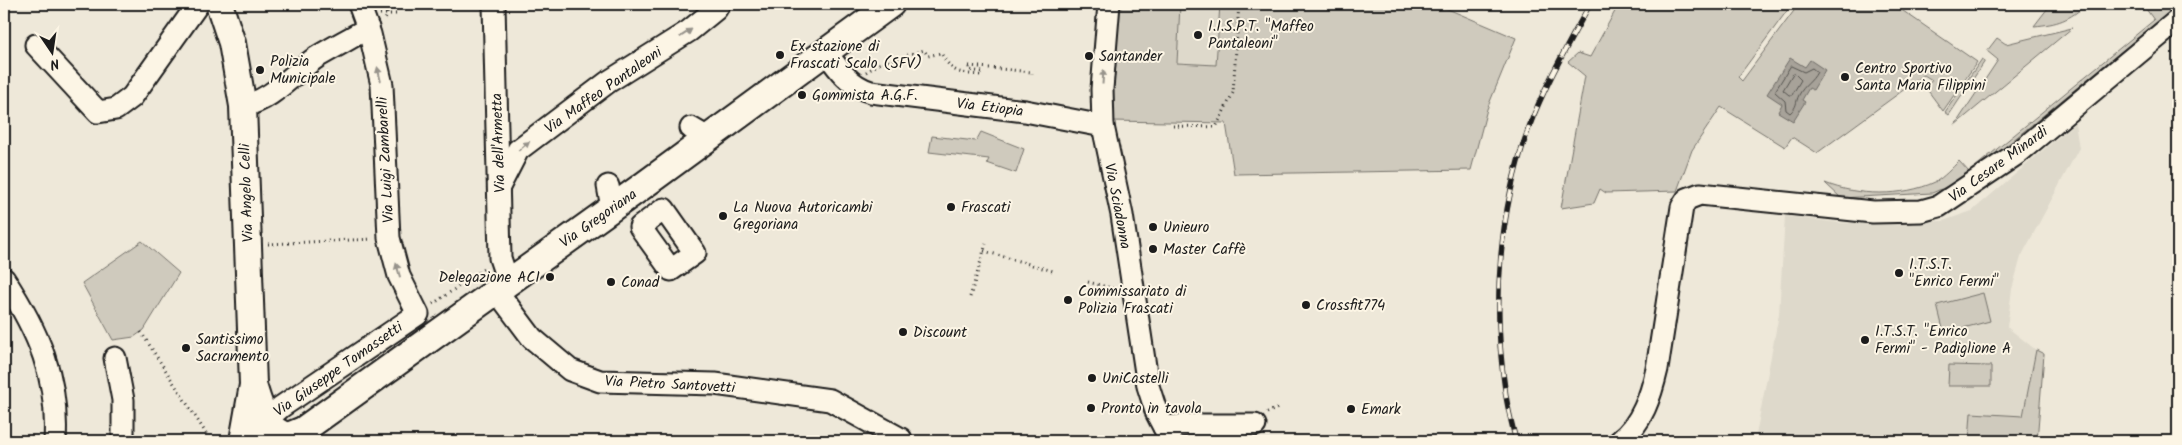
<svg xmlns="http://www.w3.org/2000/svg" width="2182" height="445" font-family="Kalam,sans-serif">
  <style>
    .built { fill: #ded9cb }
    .green { fill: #cfcabd; stroke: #76736c }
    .water { fill: #a7a299; stroke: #6f6c67 }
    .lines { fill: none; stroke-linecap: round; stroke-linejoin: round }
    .shore { stroke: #54524e; stroke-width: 1 }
    .minor-casing { stroke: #1c1c1c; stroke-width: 25 }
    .major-casing { stroke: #1c1c1c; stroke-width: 30 }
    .path { stroke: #1c1c1c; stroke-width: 3; stroke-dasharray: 1 4; stroke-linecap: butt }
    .minor { stroke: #fcf5e5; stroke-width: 21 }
    .major { stroke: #fcf5e5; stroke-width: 26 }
    .rail-casing { stroke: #1c1c1c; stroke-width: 5.5 }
    .rail { stroke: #fcf5e5; stroke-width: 4; stroke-dasharray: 11; stroke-linecap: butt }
    .oneway { fill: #97938b }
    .poi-dot { fill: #1c1c1c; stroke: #fcf5e5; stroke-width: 2 }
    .labels { text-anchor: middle; stroke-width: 4; stroke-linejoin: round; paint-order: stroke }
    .poi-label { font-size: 15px; fill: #1c1c1c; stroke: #fcf5e5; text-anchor: start }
    .street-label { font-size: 15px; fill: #1c1c1c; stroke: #fcf5e5 }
  </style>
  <rect width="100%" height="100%" fill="#eee8d9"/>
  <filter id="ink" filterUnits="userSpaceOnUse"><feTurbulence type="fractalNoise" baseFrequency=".02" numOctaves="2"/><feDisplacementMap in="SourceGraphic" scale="10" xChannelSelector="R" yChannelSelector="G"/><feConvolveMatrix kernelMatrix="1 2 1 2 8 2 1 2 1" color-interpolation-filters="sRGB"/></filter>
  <g filter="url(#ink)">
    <g class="built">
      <path d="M 1188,4 L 1220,4 L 1216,65 L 1177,63 L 1180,5 Z"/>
      <path d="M 2075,123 L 2079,148 L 2021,257 L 2012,289 L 2007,327 L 2036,350 L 2023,416 L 2021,441 L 1770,441 L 1770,437 L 1756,435 L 1779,314 L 1785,216 L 1841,223 L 1943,221 L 1972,211 Z"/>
    </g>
    <g class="green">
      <path d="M 1117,4 L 1188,4 L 1180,5 L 1177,63 L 1216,65 L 1220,4 L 1436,4 L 1516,38 L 1487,109 L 1471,170 L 1234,174 L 1226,123 L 1110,121 Z"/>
      <path d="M 1619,4 L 1792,4 L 1738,77 L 1742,81 L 1799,4 L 1893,4 L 1977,62 L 1943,111 L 1926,88 L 1932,80 L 1924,75 L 1817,153 L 1792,137 L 1785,147 L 1721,107 L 1692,150 L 1677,191 L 1606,193 L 1600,189 L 1594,203 L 1561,208 L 1585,76 L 1568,62 L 1578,53 L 1590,57 Z"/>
      <path d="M 2051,4 L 2087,4 C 2069,20 2058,24 2034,26 Z"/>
      <path d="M 2152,4 L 2169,4 L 2173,9 L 1967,178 L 1932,193 L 1841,198 L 1825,183 C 1857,196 1903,197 1935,182 C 1944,177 1952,168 1959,161 L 1969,172 L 2154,20 L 2146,9 Z"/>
      <path d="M 2072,28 L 1955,125 L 1998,60 L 1987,51 L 1997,38 L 2006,44 Z"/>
      <path d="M 1982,59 L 1985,61 L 1949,115 L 1945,112 Z"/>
      <path d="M 981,132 L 1024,149 L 1016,173 L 987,163 L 989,159 L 929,152 L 932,136 L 976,141 Z"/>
      <path d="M 142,241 L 179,273 L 144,330 L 134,337 L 113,340 L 82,283 Z"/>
      <path d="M 1983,293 L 1990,321 L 1944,333 L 1937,305 Z"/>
      <path d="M 2036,350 L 2044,354 L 2037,441 L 1969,441 L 1971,413 L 2023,416 Z"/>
      <path d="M 1949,365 L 1991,366 L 1991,386 L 1948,386 Z"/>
    </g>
    <path class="water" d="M 1790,58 L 1805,67 L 1810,60 L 1825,70 L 1813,90 L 1809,88 L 1802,100 L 1805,102 L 1793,121 L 1778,112 L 1782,104 L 1767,94 Z"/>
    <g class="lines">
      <g class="shore">
        <path d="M 1791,66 L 1804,72 L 1812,68 L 1817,72 C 1812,82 1804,85 1799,95 C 1795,103 1798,106 1790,113 L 1786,110 L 1785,101 L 1775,92 Z"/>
        <path d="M 1795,74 L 1801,80 L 1792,95 L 1789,95 L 1783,90 L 1792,75 Z"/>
      </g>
      <defs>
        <g id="minor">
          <path d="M 494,4 L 500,258 L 508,282"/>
          <path d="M 1109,4 L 1102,89 L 1103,126 L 1122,215 L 1148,386 L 1157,414 L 1171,441"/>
          <path d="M 36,45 L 98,112 L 116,109 L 132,97 L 198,4"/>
          <path d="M 826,52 C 838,69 850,86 871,92 L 1025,111 L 1103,126"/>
          <path d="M 243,106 C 273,100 293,73 317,57 C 334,47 351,38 368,28"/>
          <path d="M 691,128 L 708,138"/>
          <path d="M 608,186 L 612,208"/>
          <path d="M 499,187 L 518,150 L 608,82 L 689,31 L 716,9 L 719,4"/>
          <path d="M 664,209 L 695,253 L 671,270 L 640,227 Z"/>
          <path d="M 4,279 C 38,331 59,378 55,441"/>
          <path d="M 496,290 L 532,338 L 570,370 L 600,381 L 715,384 L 830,400 L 901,439"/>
          <path d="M 115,358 L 123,400 L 123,441"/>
          <path d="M 259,426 L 281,407 L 418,314 L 399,276 L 389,238 L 382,85 L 370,34 L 359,4"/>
          <path d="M 1164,427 L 1189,425 L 1255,425"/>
          <path d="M 1620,441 C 1642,424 1651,395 1657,369 L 1682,207 L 1687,199 L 1700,194 L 1873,212 L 1921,211 L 1939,206 L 2018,153 L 2178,20"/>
        </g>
        <g id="major">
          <path d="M 219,4 L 232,43 L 243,106 L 253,385 L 243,441"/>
          <path d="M 253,385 C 259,404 266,434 290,436"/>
          <path d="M 276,441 L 303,430 L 644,185 L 891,4"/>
        </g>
      </defs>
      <use href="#minor" class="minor-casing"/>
      <use href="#major" class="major-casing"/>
      <g class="path">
        <path d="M 378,5 L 437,4"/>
        <path d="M 380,9 L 387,10 L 387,16 L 384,21"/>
        <path d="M 380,14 L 400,14"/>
        <path d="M 969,66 L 1032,72 L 1032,74"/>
        <path d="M 866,72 L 879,64 L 924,50 L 928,56 L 941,53 C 953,74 959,73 981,75 L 982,72 L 969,70 L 969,66"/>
        <path d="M 1173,126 L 1216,127 L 1233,93 L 1239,4"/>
        <path d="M 998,211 L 1001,202"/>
        <path d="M 268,244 L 372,239"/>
        <path d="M 984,251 L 1053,271"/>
        <path d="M 1088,282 L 1115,289"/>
        <path d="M 970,297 L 986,244"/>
        <path d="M 433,304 L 485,268"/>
        <path d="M 141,332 L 211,441"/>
        <path d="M 1267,413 L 1280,407"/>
      </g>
      <use href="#minor" class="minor"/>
      <use href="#major" class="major"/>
      <defs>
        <path id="rail" d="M 1516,441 C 1512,424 1507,407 1505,389 C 1492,303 1499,212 1528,130 C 1544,86 1568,45 1590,4"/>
      </defs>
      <use href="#rail" class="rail-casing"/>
      <use href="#rail" class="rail"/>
    </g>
    <defs><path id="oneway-solid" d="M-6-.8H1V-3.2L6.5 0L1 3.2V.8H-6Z" transform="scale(1.25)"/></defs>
    <g class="oneway">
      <use href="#oneway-solid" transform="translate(686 33) rotate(-34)"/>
      <use href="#oneway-solid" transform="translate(379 74) rotate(-103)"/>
      <use href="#oneway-solid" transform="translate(1103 77) rotate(-86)"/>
      <use href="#oneway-solid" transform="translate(524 146) rotate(-39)"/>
      <use href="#oneway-solid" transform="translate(398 270) rotate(-106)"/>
    </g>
  </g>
  <g class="poi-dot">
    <circle cx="1198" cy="35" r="5"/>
    <circle cx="780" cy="55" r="5"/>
    <circle cx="1089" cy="56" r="5"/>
    <circle cx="260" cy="70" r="5"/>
    <circle cx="1845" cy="77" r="5"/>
    <circle cx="802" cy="95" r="5"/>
    <circle cx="951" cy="207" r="5"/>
    <circle cx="723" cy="216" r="5"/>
    <circle cx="1153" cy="227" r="5"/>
    <circle cx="1153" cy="249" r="5"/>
    <circle cx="1899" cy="273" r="5"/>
    <circle cx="550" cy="277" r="5"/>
    <circle cx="611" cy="282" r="5"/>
    <circle cx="1068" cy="300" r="5"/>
    <circle cx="1306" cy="305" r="5"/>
    <circle cx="903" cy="332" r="5"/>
    <circle cx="1865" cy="340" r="5"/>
    <circle cx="186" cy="348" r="5"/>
    <circle cx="1092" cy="378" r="5"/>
    <circle cx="1091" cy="408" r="5"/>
    <circle cx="1351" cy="409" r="5"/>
  </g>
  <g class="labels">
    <g class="poi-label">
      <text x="1208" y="31">I.I.S.P.T. "Maffeo<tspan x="1208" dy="17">Pantaleoni"</tspan></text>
      <text x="790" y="51">Ex stazione di<tspan x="790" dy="17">Frascati Scalo (SFV)</tspan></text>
      <text x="1099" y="61">Santander</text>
      <text x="270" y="66">Polizia<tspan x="270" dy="17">Municipale</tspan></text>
      <text x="1855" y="73">Centro Sportivo<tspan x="1855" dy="17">Santa Maria Filippini</tspan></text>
      <text x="812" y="100">Gommista A.G.F.</text>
      <text x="733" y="212">La Nuova Autoricambi<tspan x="733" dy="17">Gregoriana</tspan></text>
      <text x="961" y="212">Frascati</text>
      <text x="1163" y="232">Unieuro</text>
      <text x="1163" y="254">Master Caffè</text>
      <text x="1909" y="269">I.T.S.T.<tspan x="1909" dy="17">"Enrico Fermi"</tspan></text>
      <text x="540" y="282" text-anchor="end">Delegazione ACI</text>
      <text x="621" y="287">Conad</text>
      <text x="1078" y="296">Commissariato di<tspan x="1078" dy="17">Polizia Frascati</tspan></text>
      <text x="1316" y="310">Crossfit774</text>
      <text x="1875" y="336">I.T.S.T. "Enrico<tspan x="1875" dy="17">Fermi" - Padiglione A</tspan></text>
      <text x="913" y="337">Discount</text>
      <text x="196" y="344">Santissimo<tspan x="196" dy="17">Sacramento</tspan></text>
      <text x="1102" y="383">UniCastelli</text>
      <text x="1101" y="413">Pronto in tavola</text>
      <text x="1361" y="414">Emark</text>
    </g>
    <g class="street-label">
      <text transform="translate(603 90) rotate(-35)" y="5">Via Maffeo Pantaleoni</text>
      <text transform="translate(990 107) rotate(7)" y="5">Via Etiopia</text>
      <text transform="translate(498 143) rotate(-92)" y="5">Via dell'Armetta</text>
      <text transform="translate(385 160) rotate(-93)" y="5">Via Luigi Zambarelli</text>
      <text transform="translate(1998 164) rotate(-36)" y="5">Via Cesare Minardi</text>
      <text transform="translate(246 193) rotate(-92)" y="5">Via Angelo Celli</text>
      <text transform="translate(1118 206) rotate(79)" y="5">Via Sciadonna</text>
      <text transform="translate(598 218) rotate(-35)" y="5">Via Gregoriana</text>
      <text transform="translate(338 369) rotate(-35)" y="5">Via Giuseppe Tomassetti</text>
      <text transform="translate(670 384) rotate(3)" y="5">Via Pietro Santovetti</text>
    </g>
  </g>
  <rect width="2182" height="445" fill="none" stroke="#fcf5e5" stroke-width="20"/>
  <rect x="10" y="10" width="2162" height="425" fill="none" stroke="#1c1c1c" stroke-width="2" filter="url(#ink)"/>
  <g transform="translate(52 52) rotate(167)" stroke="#fcf5e5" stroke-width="4" paint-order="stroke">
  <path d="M0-4L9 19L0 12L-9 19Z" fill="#1c1c1c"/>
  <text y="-8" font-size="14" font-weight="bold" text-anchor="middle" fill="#1c1c1c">N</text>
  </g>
</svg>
